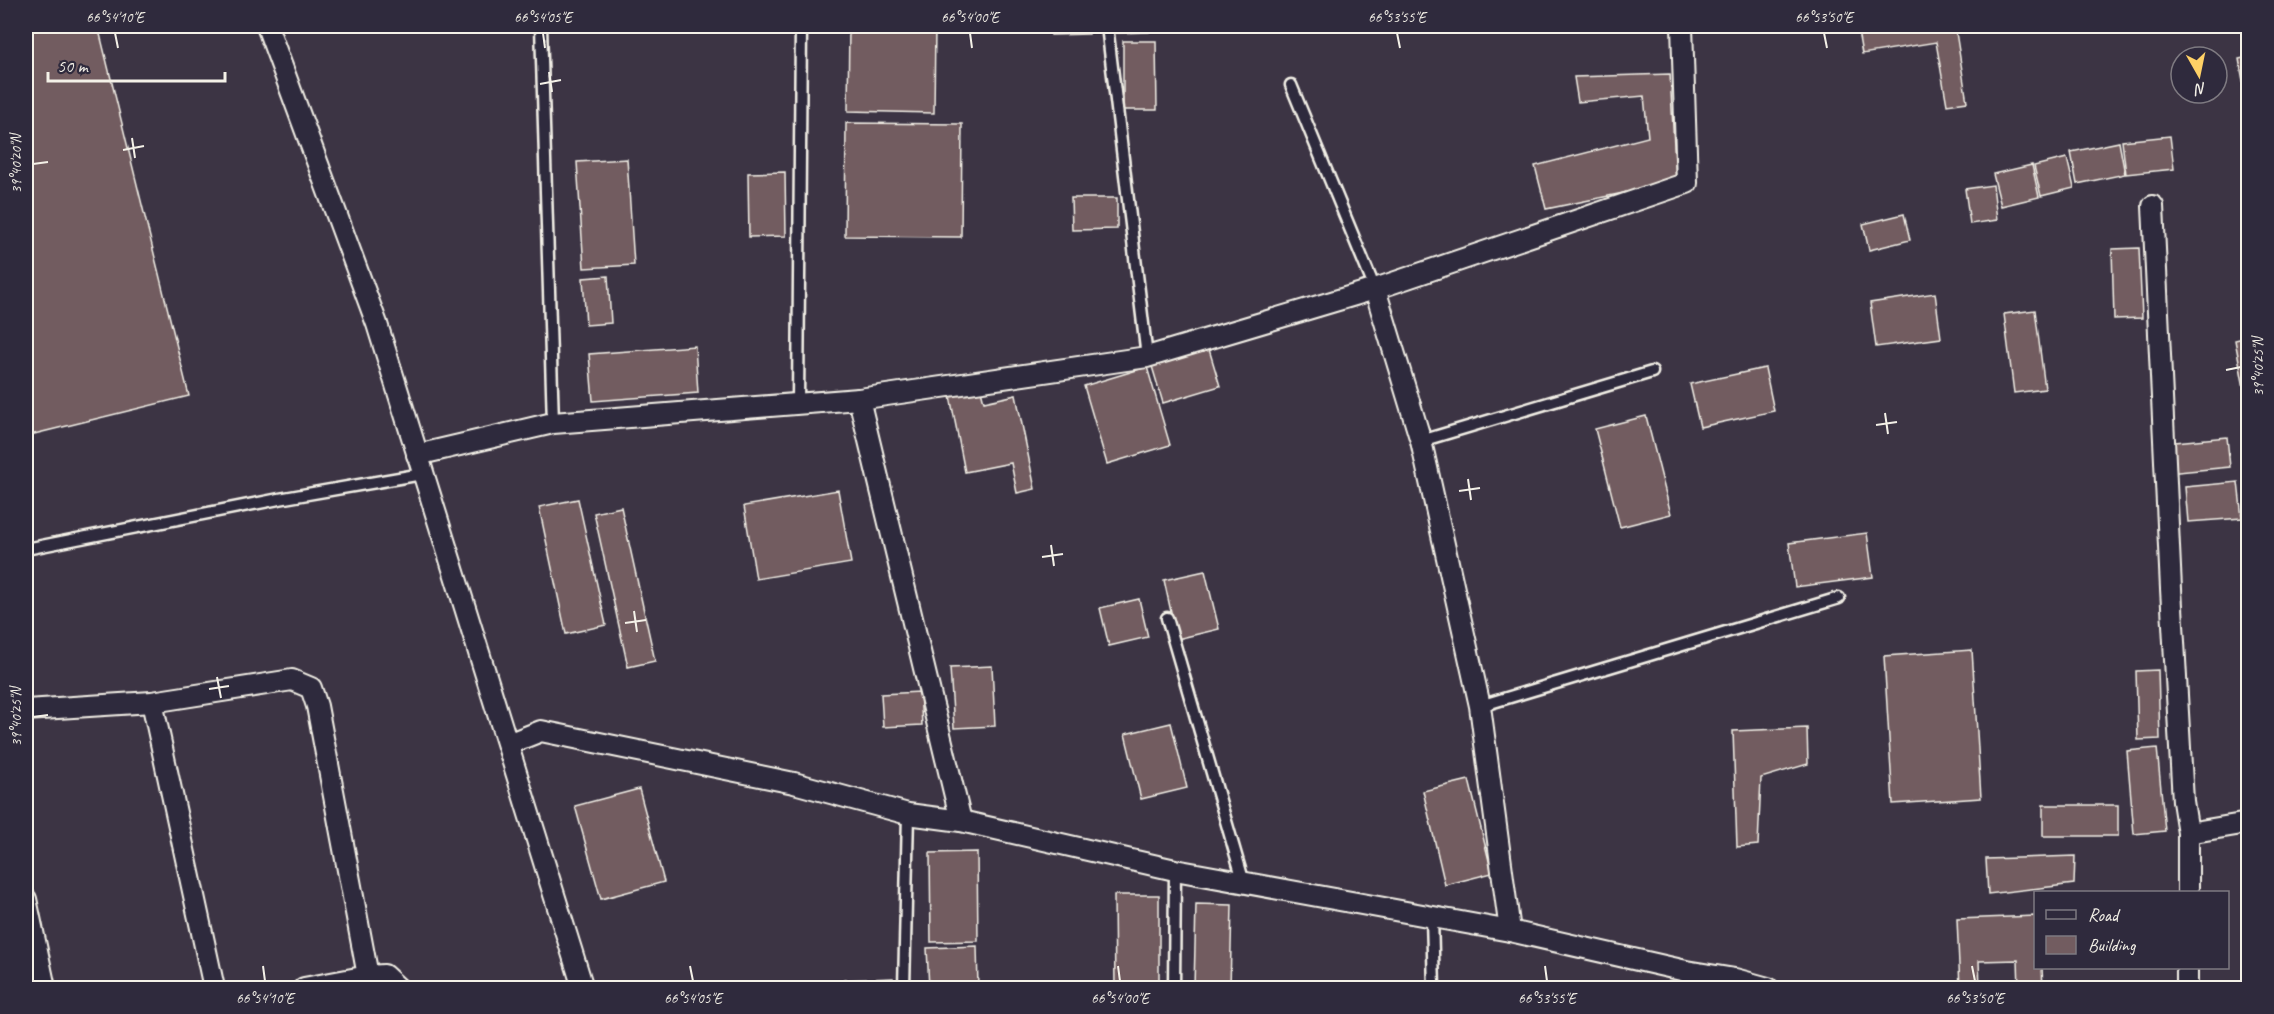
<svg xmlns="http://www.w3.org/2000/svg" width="2274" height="1014" font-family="Caveat,sans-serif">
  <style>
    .building { fill: #725c60; stroke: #f4f1e8; stroke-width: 1.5 }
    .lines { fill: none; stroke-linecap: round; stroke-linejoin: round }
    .lane-casing { stroke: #f4f1e8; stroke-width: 15 }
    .street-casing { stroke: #f4f1e8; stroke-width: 24 }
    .lane { stroke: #2f2a3d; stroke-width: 10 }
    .street { stroke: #2f2a3d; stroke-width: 20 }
    .ticks { fill: none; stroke: #f4f1e8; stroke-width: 2 }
    .neatline { fill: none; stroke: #f4f1e8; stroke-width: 2 }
    .ticks-label { font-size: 15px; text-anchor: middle; fill: #f4f1e8 }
  </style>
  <rect width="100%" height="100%" fill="#3c3444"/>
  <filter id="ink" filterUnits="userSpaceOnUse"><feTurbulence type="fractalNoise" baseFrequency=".0167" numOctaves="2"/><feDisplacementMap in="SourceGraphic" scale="12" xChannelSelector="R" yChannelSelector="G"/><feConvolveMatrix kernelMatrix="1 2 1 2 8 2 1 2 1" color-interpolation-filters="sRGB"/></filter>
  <g filter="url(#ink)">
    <g class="building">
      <path d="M 26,26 L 98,26 L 189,396 L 26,436 Z"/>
      <path d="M 849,26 L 935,26 L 934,113 L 848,111 Z"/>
      <path d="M 1051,26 L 1089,26 L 1089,34 L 1051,35 Z"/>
      <path d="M 1117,26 L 1149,26 L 1149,32 L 1117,33 Z"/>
      <path d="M 1857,26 L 1955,26 L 1967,102 L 1947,105 L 1936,42 L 1862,54 Z"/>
      <path d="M 1123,41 L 1156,41 L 1157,110 L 1123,110 Z"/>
      <path d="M 2248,57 L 2248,97 L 2246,97 L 2239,59 Z"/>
      <path d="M 1670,74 L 1676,182 L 1546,209 L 1535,166 L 1648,137 L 1644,96 L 1578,102 L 1574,77 Z"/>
      <path d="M 846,123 L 962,124 L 961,237 L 845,236 Z"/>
      <path d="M 2170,136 L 2174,169 L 2126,174 L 2122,141 Z"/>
      <path d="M 2119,142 L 2125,174 L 2077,184 L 2071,152 Z"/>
      <path d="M 2067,158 L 2074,188 L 2041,196 L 2034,166 Z"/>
      <path d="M 627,159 L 634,265 L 584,268 L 577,162 Z"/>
      <path d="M 2032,165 L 2039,197 L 2001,206 L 1993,174 Z"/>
      <path d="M 785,172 L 786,236 L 749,237 L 748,173 Z"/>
      <path d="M 1993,185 L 1997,220 L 1970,224 L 1965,189 Z"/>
      <path d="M 1071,198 L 1117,198 L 1117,229 L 1072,230 Z"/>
      <path d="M 1904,214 L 1910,240 L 1869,250 L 1863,224 Z"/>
      <path d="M 2139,248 L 2142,318 L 2114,319 L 2112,249 Z"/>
      <path d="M 608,276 L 611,323 L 586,325 L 583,278 Z"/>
      <path d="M 1935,293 L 1941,338 L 1876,347 L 1870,303 Z"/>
      <path d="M 2035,310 L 2045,389 L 2014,393 L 2004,314 Z"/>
      <path d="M 2248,337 L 2248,409 L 2235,340 Z"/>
      <path d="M 695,346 L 698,393 L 593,401 L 589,354 Z"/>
      <path d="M 1208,346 L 1220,386 L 1163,403 L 1151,363 Z"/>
      <path d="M 1147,367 L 1170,445 L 1107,464 L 1084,386 Z"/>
      <path d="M 1765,368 L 1774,411 L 1700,427 L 1690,384 Z"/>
      <path d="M 981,390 L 984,402 L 1016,395 L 1035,489 L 1017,493 L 1011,463 L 965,472 L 950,396 Z"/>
      <path d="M 1646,416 L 1671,514 L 1620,527 L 1595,429 Z"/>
      <path d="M 2227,437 L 2230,467 L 2168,473 L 2165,443 Z"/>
      <path d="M 2238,482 L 2242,518 L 2188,522 L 2185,487 Z"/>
      <path d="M 838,490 L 851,563 L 756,579 L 744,506 Z"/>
      <path d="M 578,499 L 606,625 L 566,634 L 539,507 Z"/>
      <path d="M 621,507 L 655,661 L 628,667 L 594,513 Z"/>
      <path d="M 1867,533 L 1873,577 L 1795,587 L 1789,543 Z"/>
      <path d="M 1205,571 L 1219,629 L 1177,639 L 1164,580 Z"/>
      <path d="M 1139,599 L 1148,637 L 1109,646 L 1100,608 Z"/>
      <path d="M 1972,650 L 1981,798 L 1893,804 L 1884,656 Z"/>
      <path d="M 992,666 L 995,726 L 954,728 L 950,668 Z"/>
      <path d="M 2158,670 L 2160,739 L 2138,740 L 2136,671 Z"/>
      <path d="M 920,692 L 922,725 L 883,727 L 881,694 Z"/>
      <path d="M 1171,723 L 1187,788 L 1141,799 L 1125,734 Z"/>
      <path d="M 1807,728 L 1808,764 L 1761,778 L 1758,845 L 1737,847 L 1733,731 Z"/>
      <path d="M 2157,748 L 2165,831 L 2134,834 L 2127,751 Z"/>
      <path d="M 1469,780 L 1492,873 L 1445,885 L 1423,791 Z"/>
      <path d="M 639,789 L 664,882 L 601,899 L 575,806 Z"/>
      <rect x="2043" y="805" width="75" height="31"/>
      <path d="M 977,852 L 978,941 L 931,942 L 930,853 Z"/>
      <path d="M 2075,856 L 2074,884 L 1988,894 L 1986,859 Z"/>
      <path d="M 1114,895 L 1159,895 L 1159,988 L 1115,988 Z"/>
      <path d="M 1196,904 L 1232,905 L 1230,988 L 1194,988 Z"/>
      <path d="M 2036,916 L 2036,968 L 2042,968 L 2043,988 L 2019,988 L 2018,960 L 1979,961 L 1980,988 L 1960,988 L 1957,919 Z"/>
      <path d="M 977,946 L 978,988 L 929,988 L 927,948 Z"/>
      <path d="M 893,978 L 893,988 L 843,988 L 843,980 Z"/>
    </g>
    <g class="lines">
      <defs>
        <g id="lane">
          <path d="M 541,26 L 553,423"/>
          <path d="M 1107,26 L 1147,357"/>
          <path d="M 1291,85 L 1375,289"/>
          <path d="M 798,404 L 801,26"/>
          <path d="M 1421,441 L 1652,372"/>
          <path d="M 26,549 L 279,499 L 422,474"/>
          <path d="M 1167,618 L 1244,883"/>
          <path d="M 1480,706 L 1839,598"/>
          <path d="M 1432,918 L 1434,988"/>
          <path d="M 1686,971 L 1687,988"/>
          <path d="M 904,988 L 908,814"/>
          <path d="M 1174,988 L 1175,870"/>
        </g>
        <g id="street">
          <path d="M 267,26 L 377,324 L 583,988"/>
          <path d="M 2153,206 L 2171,589 L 2183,801 L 2188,833 L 2188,892"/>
          <path d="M 859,399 L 1147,357 L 1375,289"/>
          <path d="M 417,455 L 553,423 L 859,399 L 961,821"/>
          <path d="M 152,702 L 214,988"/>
          <path d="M 26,710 L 152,702 L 292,680 L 311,688 L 317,706 L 368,976 L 384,975 L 398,988"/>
          <path d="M 508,744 L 541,731 L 794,783 L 908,814 L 961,821 L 1175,870 L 1510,931 L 1686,971 L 1735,979 L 1768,988"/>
          <path d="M 2188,833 L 2248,823"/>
          <path d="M 26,899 L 45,988"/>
          <path d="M 1510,931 L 1480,706 L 1421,441 L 1375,289 L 1687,183 L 1682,26"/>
          <path d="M 304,988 L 368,976"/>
          <path d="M 2187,988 L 2187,968"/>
        </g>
      </defs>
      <use href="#lane" class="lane-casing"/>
      <use href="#street" class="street-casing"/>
      <use href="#lane" class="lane"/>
      <use href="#street" class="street"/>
    </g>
  </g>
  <path class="ticks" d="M 115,33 L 118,48M 543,33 L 545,48M 970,33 L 972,48M 1397,33 L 1400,48M 1824,33 L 1827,48M 549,72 L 552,92M 540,84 L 561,80M 132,138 L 135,158M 123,150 L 144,146M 33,164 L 48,162M 2226,370 L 2241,367M 1885,413 L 1888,434M 1876,425 L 1897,422M 1468,479 L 1471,500M 1459,491 L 1480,488M 1051,545 L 1054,566M 1042,557 L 1063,554M 634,611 L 637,632M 625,623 L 646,620M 217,677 L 221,698M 209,689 L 229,686M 33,717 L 48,715M 263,966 L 265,981M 690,966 L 693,981M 1118,966 L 1120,981M 1545,966 L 1547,981M 1972,966 L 1975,981"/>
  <rect width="2274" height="1014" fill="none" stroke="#2f2a3d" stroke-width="66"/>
  <rect x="2034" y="891" width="195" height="78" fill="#2f2a3d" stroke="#7e7a81" stroke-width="1.5"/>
  <rect x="2046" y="910" width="30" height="9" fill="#2f2a3d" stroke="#7e7a81" stroke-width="1.5"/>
  <text x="2088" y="921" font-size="18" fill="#f4f1e8">Road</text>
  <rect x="2046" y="936" width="30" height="18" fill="#725c60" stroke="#7e7a81" stroke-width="1.5"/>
  <text x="2088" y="951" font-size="18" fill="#f4f1e8">Building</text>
  <g transform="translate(2199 75) rotate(171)"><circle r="28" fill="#2f2a3d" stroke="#7e7a81" stroke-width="1.5"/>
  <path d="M0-4.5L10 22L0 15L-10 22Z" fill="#ffd166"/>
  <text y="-9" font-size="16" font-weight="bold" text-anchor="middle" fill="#f4f1e8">N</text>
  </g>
  <path d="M48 72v9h177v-9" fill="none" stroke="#f4f1e8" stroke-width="3"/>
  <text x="57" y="72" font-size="18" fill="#f4f1e8" stroke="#2f2a3d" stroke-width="4.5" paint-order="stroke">50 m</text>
  <rect x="33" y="33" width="2208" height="948" class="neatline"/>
  <g class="ticks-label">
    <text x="115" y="22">66°54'10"E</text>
    <text x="543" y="22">66°54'05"E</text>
    <text x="970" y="22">66°54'00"E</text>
    <text x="1397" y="22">66°53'55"E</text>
    <text x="1824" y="22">66°53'50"E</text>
    <text transform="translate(16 164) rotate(-90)" y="5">39°40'20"N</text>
    <text transform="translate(2258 367) rotate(-90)" y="5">39°40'25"N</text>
    <text transform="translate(16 717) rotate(-90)" y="5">39°40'25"N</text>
    <text x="265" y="1003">66°54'10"E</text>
    <text x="693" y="1003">66°54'05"E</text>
    <text x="1120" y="1003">66°54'00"E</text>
    <text x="1547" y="1003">66°53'55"E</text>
    <text x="1975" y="1003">66°53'50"E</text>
  </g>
</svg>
